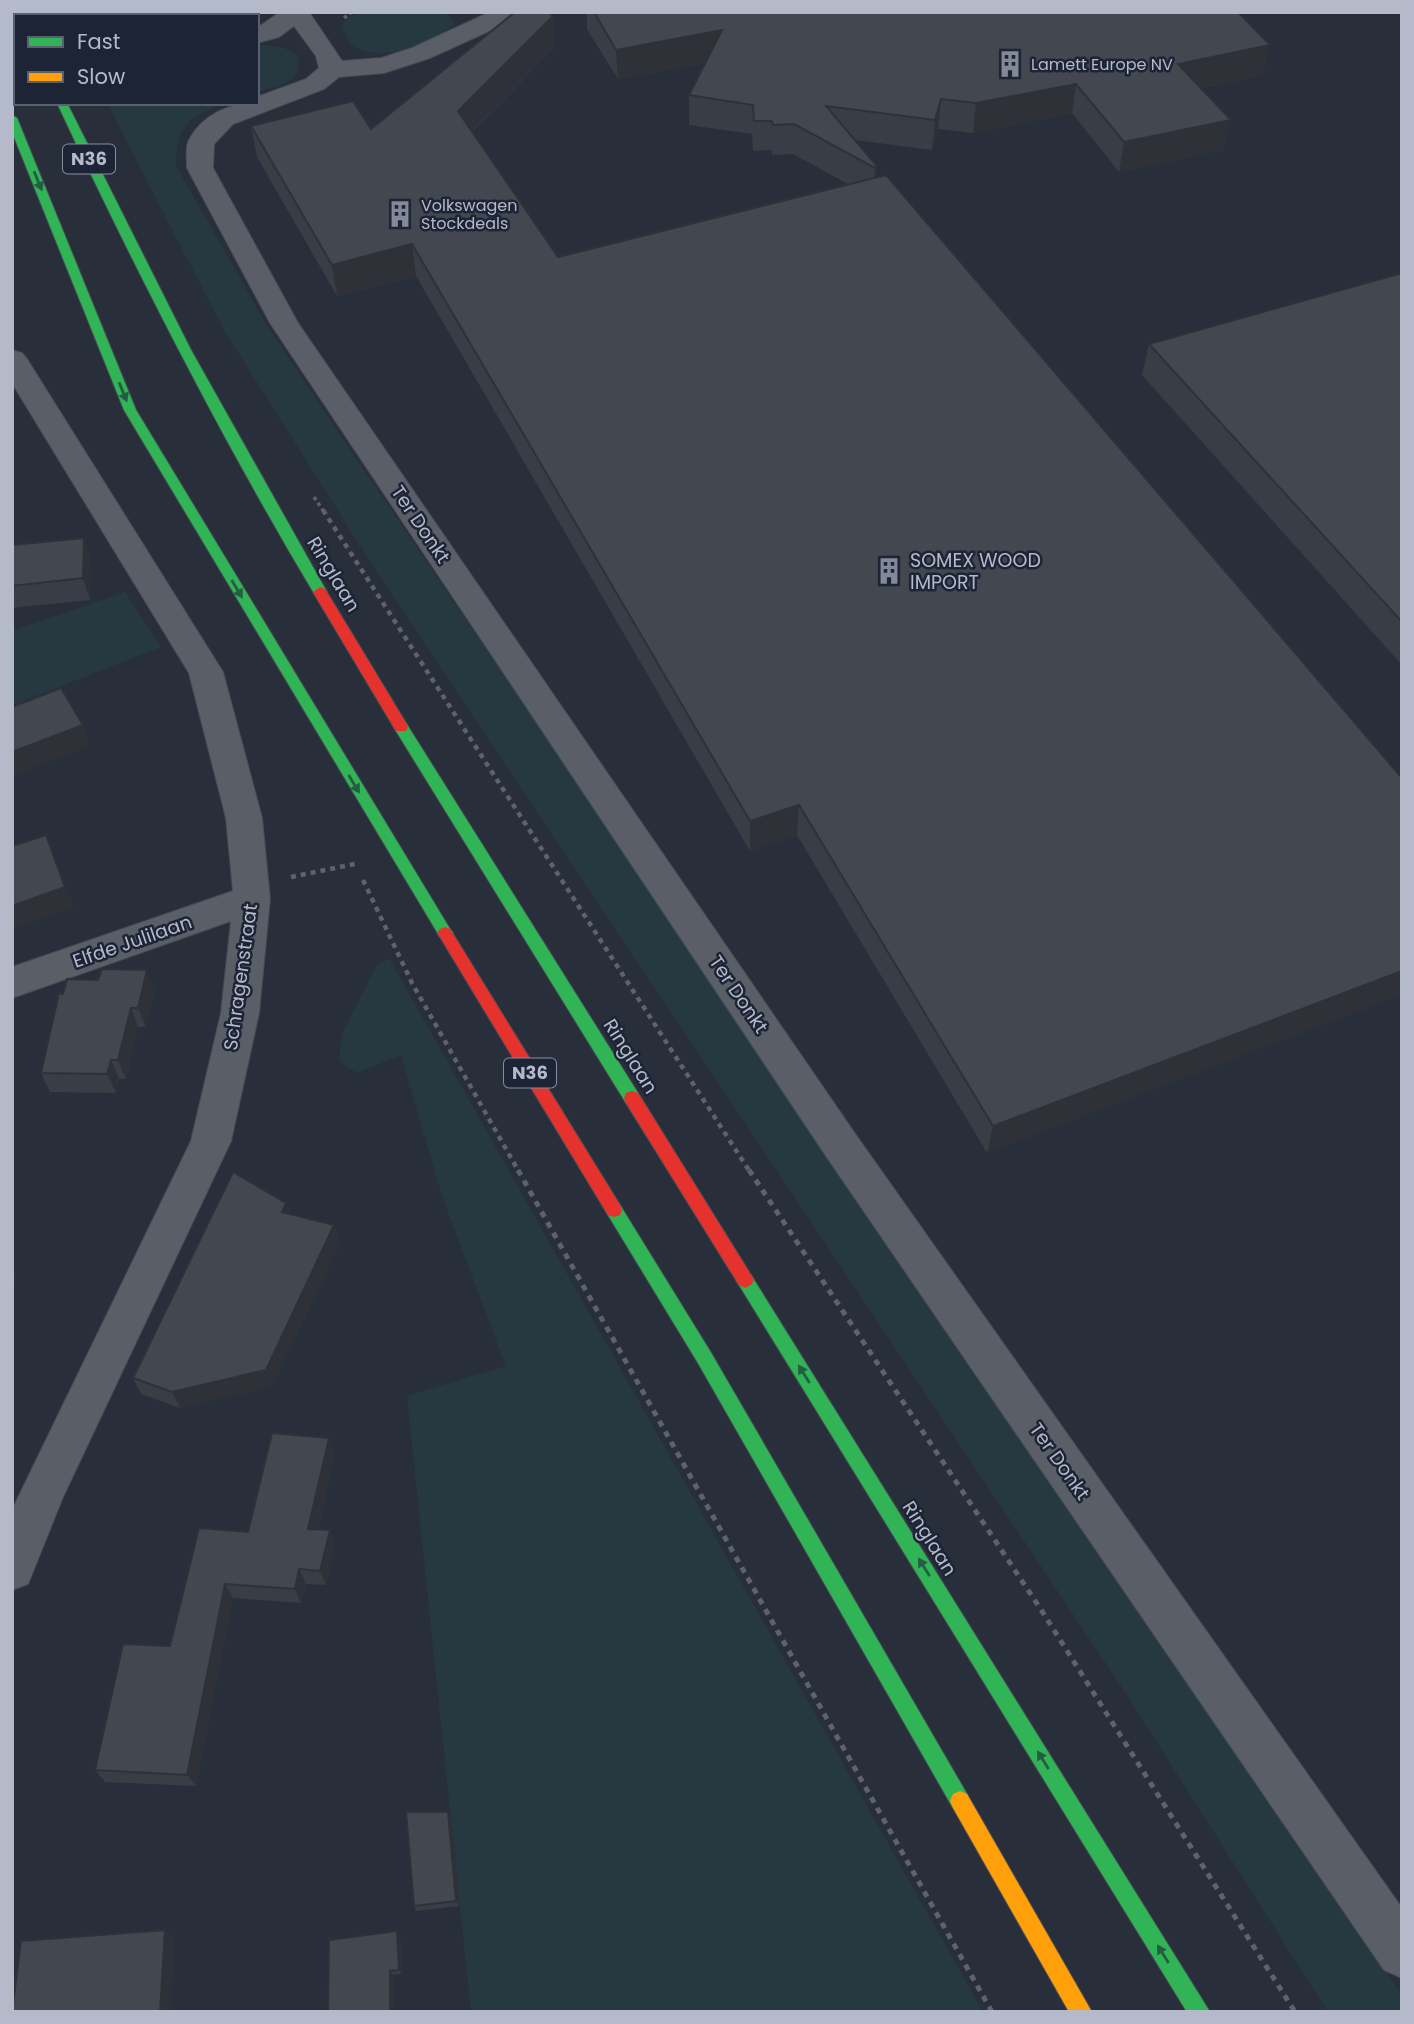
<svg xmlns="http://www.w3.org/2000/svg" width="1414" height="2024" font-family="Poppins,sans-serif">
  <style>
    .green { fill: #263940 }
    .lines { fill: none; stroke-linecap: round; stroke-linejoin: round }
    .street-casing { stroke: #464a52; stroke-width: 2 }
    .fast-casing { stroke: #474c56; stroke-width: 2 }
    .slow-casing { stroke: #474c56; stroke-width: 2 }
    .jam-casing { stroke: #474c56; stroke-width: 2 }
    .path-far2 { stroke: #5d626b; stroke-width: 3.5; stroke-dasharray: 3.5 3.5; stroke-linecap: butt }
    .path-far1 { stroke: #5d626b; stroke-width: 4.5; stroke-dasharray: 5 5; stroke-linecap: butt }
    .path { stroke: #5d626b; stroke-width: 5; stroke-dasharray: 6 6; stroke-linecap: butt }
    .street { fill: #5a5e67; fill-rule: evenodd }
    .fast { fill: #30b455; fill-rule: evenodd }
    .slow { fill: #ff9f0a; fill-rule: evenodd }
    .jam { fill: #e5322d; fill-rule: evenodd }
    .wall { fill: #393d45 }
    .shaded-wall { fill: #2e3238 }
    .building { fill: #424750; stroke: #2e3238; stroke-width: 2 }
    .oneway { fill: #245e42 }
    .labels { text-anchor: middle; stroke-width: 5; stroke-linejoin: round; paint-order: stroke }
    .far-poi-label { font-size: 16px; fill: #b4baca; stroke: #1c2435; text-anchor: start }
    .shield { fill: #1c2435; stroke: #868d9d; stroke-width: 2 }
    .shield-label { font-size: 18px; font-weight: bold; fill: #b4baca }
    .street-label { font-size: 19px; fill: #b4baca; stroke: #1c2435 }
    .poi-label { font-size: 19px; fill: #b4baca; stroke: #1c2435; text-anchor: start }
  </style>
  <rect width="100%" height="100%" fill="#292f3a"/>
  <g class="green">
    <path d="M 363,12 L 446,12 L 454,24 C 435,43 378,65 353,45 C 348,41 345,32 342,26 L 349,17 Z"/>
    <path d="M 257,44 L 284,48 L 298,55 C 302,86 280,84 257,92 Z"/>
    <path d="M 107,103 L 225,103 C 187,118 177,124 176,166 L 262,317 L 358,461 L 1402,1995 L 1402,2012 L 1328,2012 L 1129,1698 L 373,566 L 224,330 Z"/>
    <path d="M 125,592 L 161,647 L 12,705 L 12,631 Z"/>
    <path d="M 389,958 L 983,2012 L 471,2012 L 407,1396 L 506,1366 L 442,1196 L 401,1055 L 357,1073 L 339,1061 L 342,1034 L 377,965 Z"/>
  </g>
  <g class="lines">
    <defs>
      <g id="street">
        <path d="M 280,12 L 309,12 L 342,61 L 381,58 L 412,48 L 490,12 L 523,12 L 520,17 L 430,58 L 384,73 L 339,77 L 324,89 L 233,124 L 214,144 L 213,168 L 298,323 L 856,1135 L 1402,1908 L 1402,1978 L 1384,1970 L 828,1159 L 270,323 L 187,168 C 187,159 185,147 189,140 C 203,114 230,103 257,103 L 257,97 L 306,79 L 319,68 L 316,56 L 294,26 L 279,37 L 257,43 L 257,28 Z"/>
        <rect x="12" y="82" width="4" height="16"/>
        <path d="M 12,350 L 22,353 L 27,359 L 223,672 L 262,818 L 270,899 L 259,1013 L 231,1141 L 63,1497 L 28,1584 L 12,1590 L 12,1510 L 191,1141 L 221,1013 L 231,921 L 12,998 L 12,967 L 233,891 L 226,818 L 189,673 L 12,383 Z"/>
      </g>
      <g id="fast">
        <path d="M 57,103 L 67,103 L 191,350 L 327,592 L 325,595 L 315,595 C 220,436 136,271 57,103 Z"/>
        <path d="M 12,115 L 17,118 L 136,410 L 450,929 L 453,933 L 450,937 L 440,937 L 124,410 L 12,132 Z"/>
        <path d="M 401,722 L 406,723 L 638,1093 L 640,1098 L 638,1103 L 632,1105 L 626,1103 L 396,731 L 394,727 L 396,723 Z"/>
        <path d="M 614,1203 L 620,1205 L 710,1351 L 967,1794 L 970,1801 L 967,1808 L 960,1811 L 953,1808 L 698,1363 L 608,1215 L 606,1210 L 608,1205 Z"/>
        <path d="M 745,1272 L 751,1275 L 1210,2012 L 1187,2012 L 739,1285 L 736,1280 L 739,1275 Z"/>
      </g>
      <path id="slow" d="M 960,1791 L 967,1794 L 1092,2012 L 1069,2012 L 953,1808 L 950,1801 L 953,1794 Z"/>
      <g id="jam">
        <path d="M 21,12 L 31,12 L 32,16 L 22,16 Z"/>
        <path d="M 320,587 L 325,589 L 406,723 L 408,727 L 406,731 L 396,731 L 313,592 Z"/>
        <path d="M 445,927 L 450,929 L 620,1205 L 622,1210 L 620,1215 L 614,1217 L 608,1215 L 440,937 L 437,933 L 440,929 Z"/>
        <path d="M 632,1091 L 638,1093 L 751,1275 L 754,1280 L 751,1285 L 745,1288 L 739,1285 L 626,1103 L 624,1098 L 626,1093 Z"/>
      </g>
    </defs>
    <use href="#street" class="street-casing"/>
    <use href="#fast" class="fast-casing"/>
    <use href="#slow" class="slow-casing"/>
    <use href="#jam" class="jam-casing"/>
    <g class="path-far2">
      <path d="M 144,16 L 161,12"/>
      <path d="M 344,18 L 352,12"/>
      <path d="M 314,497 L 324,512"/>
    </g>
    <g class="path-far1">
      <path d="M 323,510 L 750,1172"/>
      <path d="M 291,877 L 355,864"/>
      <path d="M 363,880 L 412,983 L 519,1172"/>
    </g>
    <g class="path">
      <path d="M 518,1170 L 992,2012"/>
      <path d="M 749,1170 L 1040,1608 L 1295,2012"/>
    </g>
    <use href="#street" class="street"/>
    <use href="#fast" class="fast"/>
    <use href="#slow" class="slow"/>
    <use href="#jam" class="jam"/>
  </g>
  <g class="wall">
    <path d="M 587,12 L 1238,12 L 1263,75 L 1200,88 L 1224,150 L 1119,172 L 1072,113 L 973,133 L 938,129 L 932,150 L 855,140 L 877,166 L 876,177 L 1402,778 L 987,1153 L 797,835 L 750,851 L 416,276 L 337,296 L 257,157 L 251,126 L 371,129 L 555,47 L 472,132 L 558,257 L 848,184 L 793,154 L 772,155 L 771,150 L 753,151 L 752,134 L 689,125 L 689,95 L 706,63 L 618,79 L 587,29 Z"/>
    <path d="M 1402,273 L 1402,665 L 1142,375 L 1149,344 Z"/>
    <path d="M 12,545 L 91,559 L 90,600 L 12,608 Z"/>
    <path d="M 154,990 L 146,1027 L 138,1027 L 126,1079 L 119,1079 L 116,1093 L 50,1092 L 41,1073 Z"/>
    <path d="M 286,1203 L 290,1214 L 334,1225 L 340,1243 L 272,1386 L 180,1408 L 141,1394 L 133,1378 Z"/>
    <path d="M 329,1438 L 335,1454 L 318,1529 L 330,1530 L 335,1545 L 326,1585 L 306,1584 L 301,1603 L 233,1598 L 196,1786 L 105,1782 L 95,1770 L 170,1646 Z"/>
    <path d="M 450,1817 L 459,1906 L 416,1911 L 414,1906 Z"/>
    <path d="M 397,1931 L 400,1936 L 402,1974 L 393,1975 L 328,2012 Z"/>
  </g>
  <g class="shaded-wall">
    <path d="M 553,16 L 555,47 L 461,142 L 458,111 Z"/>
    <path d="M 722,30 L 722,60 L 618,79 L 616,50 Z"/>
    <path d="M 1270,45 L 1263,75 L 1172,93 L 1178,64 Z"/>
    <path d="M 1076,84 L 1072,113 L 973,133 L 976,103 Z"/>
    <path d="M 941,99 L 938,129 L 932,150 L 935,120 Z"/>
    <path d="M 1231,120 L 1224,150 L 1119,172 L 1124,142 Z"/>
    <path d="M 877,166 L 874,195 L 873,198 L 875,168 Z"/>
    <path d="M 412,244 L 416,276 L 337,296 L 332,265 Z"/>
    <path d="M 84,538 L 91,559 L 90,600 L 83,578 Z"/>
    <path d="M 83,725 L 90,746 L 12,776 L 12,752 Z"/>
    <path d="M 799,805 L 797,835 L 750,851 L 750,821 Z"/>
    <path d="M 46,835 L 74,907 L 12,929 L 12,906 Z"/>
    <path d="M 147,970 L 154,990 L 146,1027 L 138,1008 Z"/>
    <path d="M 1402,971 L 1402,995 L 987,1153 L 993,1126 Z"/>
    <path d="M 131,1008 L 138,1027 L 126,1079 L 118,1060 Z"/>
    <path d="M 111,1060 L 119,1079 L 116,1093 L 107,1074 Z"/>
    <path d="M 286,1203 L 292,1220 L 282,1212 Z"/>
    <path d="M 334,1225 L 340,1243 L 272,1386 L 180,1408 L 172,1392 Z"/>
    <path d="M 12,1270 L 17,1278 L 12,1291 Z"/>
    <path d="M 329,1438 L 335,1454 L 315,1543 L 308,1529 Z"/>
    <path d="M 330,1530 L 335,1545 L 326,1585 L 320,1571 Z"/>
    <path d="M 299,1569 L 306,1584 L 301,1603 L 295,1589 Z"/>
    <path d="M 225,1584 L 233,1598 L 196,1786 L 187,1775 Z"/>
    <path d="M 448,1812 L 450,1817 L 459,1906 L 456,1901 Z"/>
    <path d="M 165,1930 L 175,1940 L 171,2012 L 160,2012 Z"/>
    <path d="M 397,1931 L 400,1936 L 402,1974 L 399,1970 Z"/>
    <path d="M 390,1971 L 393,1975 L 393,2012 L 390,2012 Z"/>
  </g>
  <g class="building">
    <path d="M 515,12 L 549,12 L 553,16 L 458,111 L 558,257 L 886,175 L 1402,778 L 1402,971 L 993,1126 L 799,805 L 750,821 L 412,244 L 332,265 L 251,126 L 353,101 L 371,129 Z"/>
    <path d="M 594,12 L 1238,12 L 1270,45 L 1178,64 L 1231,120 L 1124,142 L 1076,84 L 976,103 L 941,99 L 935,120 L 826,106 L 877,166 L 875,168 L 794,124 L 773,125 L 772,121 L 754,121 L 753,105 L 689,95 L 722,30 L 616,50 Z"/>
    <path d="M 1402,273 L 1402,622 L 1149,344 Z"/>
    <path d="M 84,538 L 83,578 L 12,586 L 12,545 Z"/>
    <path d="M 61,688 L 83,725 L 12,752 L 12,707 Z"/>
    <path d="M 46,835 L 65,887 L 12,906 L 12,846 Z"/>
    <path d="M 102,969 L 147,970 L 138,1008 L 131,1008 L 118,1060 L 111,1060 L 107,1074 L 41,1073 L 59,993 L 63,994 L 67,979 L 98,980 Z"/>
    <path d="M 233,1172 L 286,1203 L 282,1212 L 334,1225 L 266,1370 L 172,1392 L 133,1378 Z"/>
    <path d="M 272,1433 L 329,1438 L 308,1529 L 330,1530 L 320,1571 L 299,1569 L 295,1589 L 225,1584 L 187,1775 L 95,1770 L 123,1644 L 170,1646 L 199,1528 L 248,1532 Z"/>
    <path d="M 406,1812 L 448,1812 L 456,1901 L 414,1906 Z"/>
    <path d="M 165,1930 L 160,2012 L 12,2012 L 21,1941 Z"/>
    <path d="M 397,1931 L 399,1970 L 390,1971 L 390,2012 L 328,2012 L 329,1940 Z"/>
  </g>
  <defs><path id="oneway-solid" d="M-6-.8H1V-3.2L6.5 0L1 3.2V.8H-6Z" transform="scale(1.75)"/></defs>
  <g class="oneway">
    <use href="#oneway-solid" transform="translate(38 181) rotate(68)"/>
    <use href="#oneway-solid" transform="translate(123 392) rotate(68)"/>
    <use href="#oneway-solid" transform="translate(237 589) rotate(59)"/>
    <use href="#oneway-solid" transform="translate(354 784) rotate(59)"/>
    <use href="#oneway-solid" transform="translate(804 1374) rotate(-122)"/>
    <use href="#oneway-solid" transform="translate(924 1567) rotate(-122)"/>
    <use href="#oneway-solid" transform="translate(1043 1760) rotate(-122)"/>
    <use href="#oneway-solid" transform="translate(1163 1954) rotate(-122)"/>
  </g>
  <defs>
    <symbol id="building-bare" viewBox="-9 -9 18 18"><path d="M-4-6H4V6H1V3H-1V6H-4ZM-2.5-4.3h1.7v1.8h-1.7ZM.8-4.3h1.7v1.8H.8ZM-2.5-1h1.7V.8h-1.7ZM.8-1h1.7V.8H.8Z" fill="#838998" stroke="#1c2435" stroke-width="2.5" paint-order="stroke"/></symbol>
  </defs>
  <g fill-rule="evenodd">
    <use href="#building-bare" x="991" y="45" width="38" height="38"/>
    <use href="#building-bare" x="381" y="195" width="38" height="38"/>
    <use href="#building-bare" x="870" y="552" width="38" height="38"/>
  </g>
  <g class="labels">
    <g class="far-poi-label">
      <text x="1031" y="70">Lamett Europe NV</text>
      <text x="421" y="211">Volkswagen<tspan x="421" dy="18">Stockdeals</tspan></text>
    </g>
    <g class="shield">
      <rect x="63" y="144.5" width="52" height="29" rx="5"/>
      <rect x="504" y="1058.5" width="52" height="29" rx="5"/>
    </g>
    <g class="shield-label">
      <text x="89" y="165">N36</text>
      <text x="530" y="1079">N36</text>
    </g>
    <g class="street-label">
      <text transform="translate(421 524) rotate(56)" y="7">Ter Donkt</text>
      <text transform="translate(334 574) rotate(59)" y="7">Ringlaan</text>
      <text transform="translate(132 941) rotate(-19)" y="7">Elfde Julilaan</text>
      <text transform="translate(240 977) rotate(-82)" y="7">Schragenstraat</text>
      <text transform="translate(739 994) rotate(56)" y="7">Ter Donkt</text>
      <text transform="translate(631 1056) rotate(58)" y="7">Ringlaan</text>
      <text transform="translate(1060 1461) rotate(55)" y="7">Ter Donkt</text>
      <text transform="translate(930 1538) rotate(58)" y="7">Ringlaan</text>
    </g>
    <g class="poi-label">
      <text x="910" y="567">SOMEX WOOD<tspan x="910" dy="22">IMPORT</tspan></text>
    </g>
  </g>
  <rect width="1414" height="2024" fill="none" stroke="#b4baca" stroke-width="28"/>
  <rect x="14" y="14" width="245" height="91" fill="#1c2435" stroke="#596071" stroke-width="2"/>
  <rect x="28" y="37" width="35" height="10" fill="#30b455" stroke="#596071" stroke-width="2"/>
  <text x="77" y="49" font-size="21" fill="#b4baca">Fast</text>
  <rect x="28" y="72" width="35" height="10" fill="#ff9f0a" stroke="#596071" stroke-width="2"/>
  <text x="77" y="84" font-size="21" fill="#b4baca">Slow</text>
</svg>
